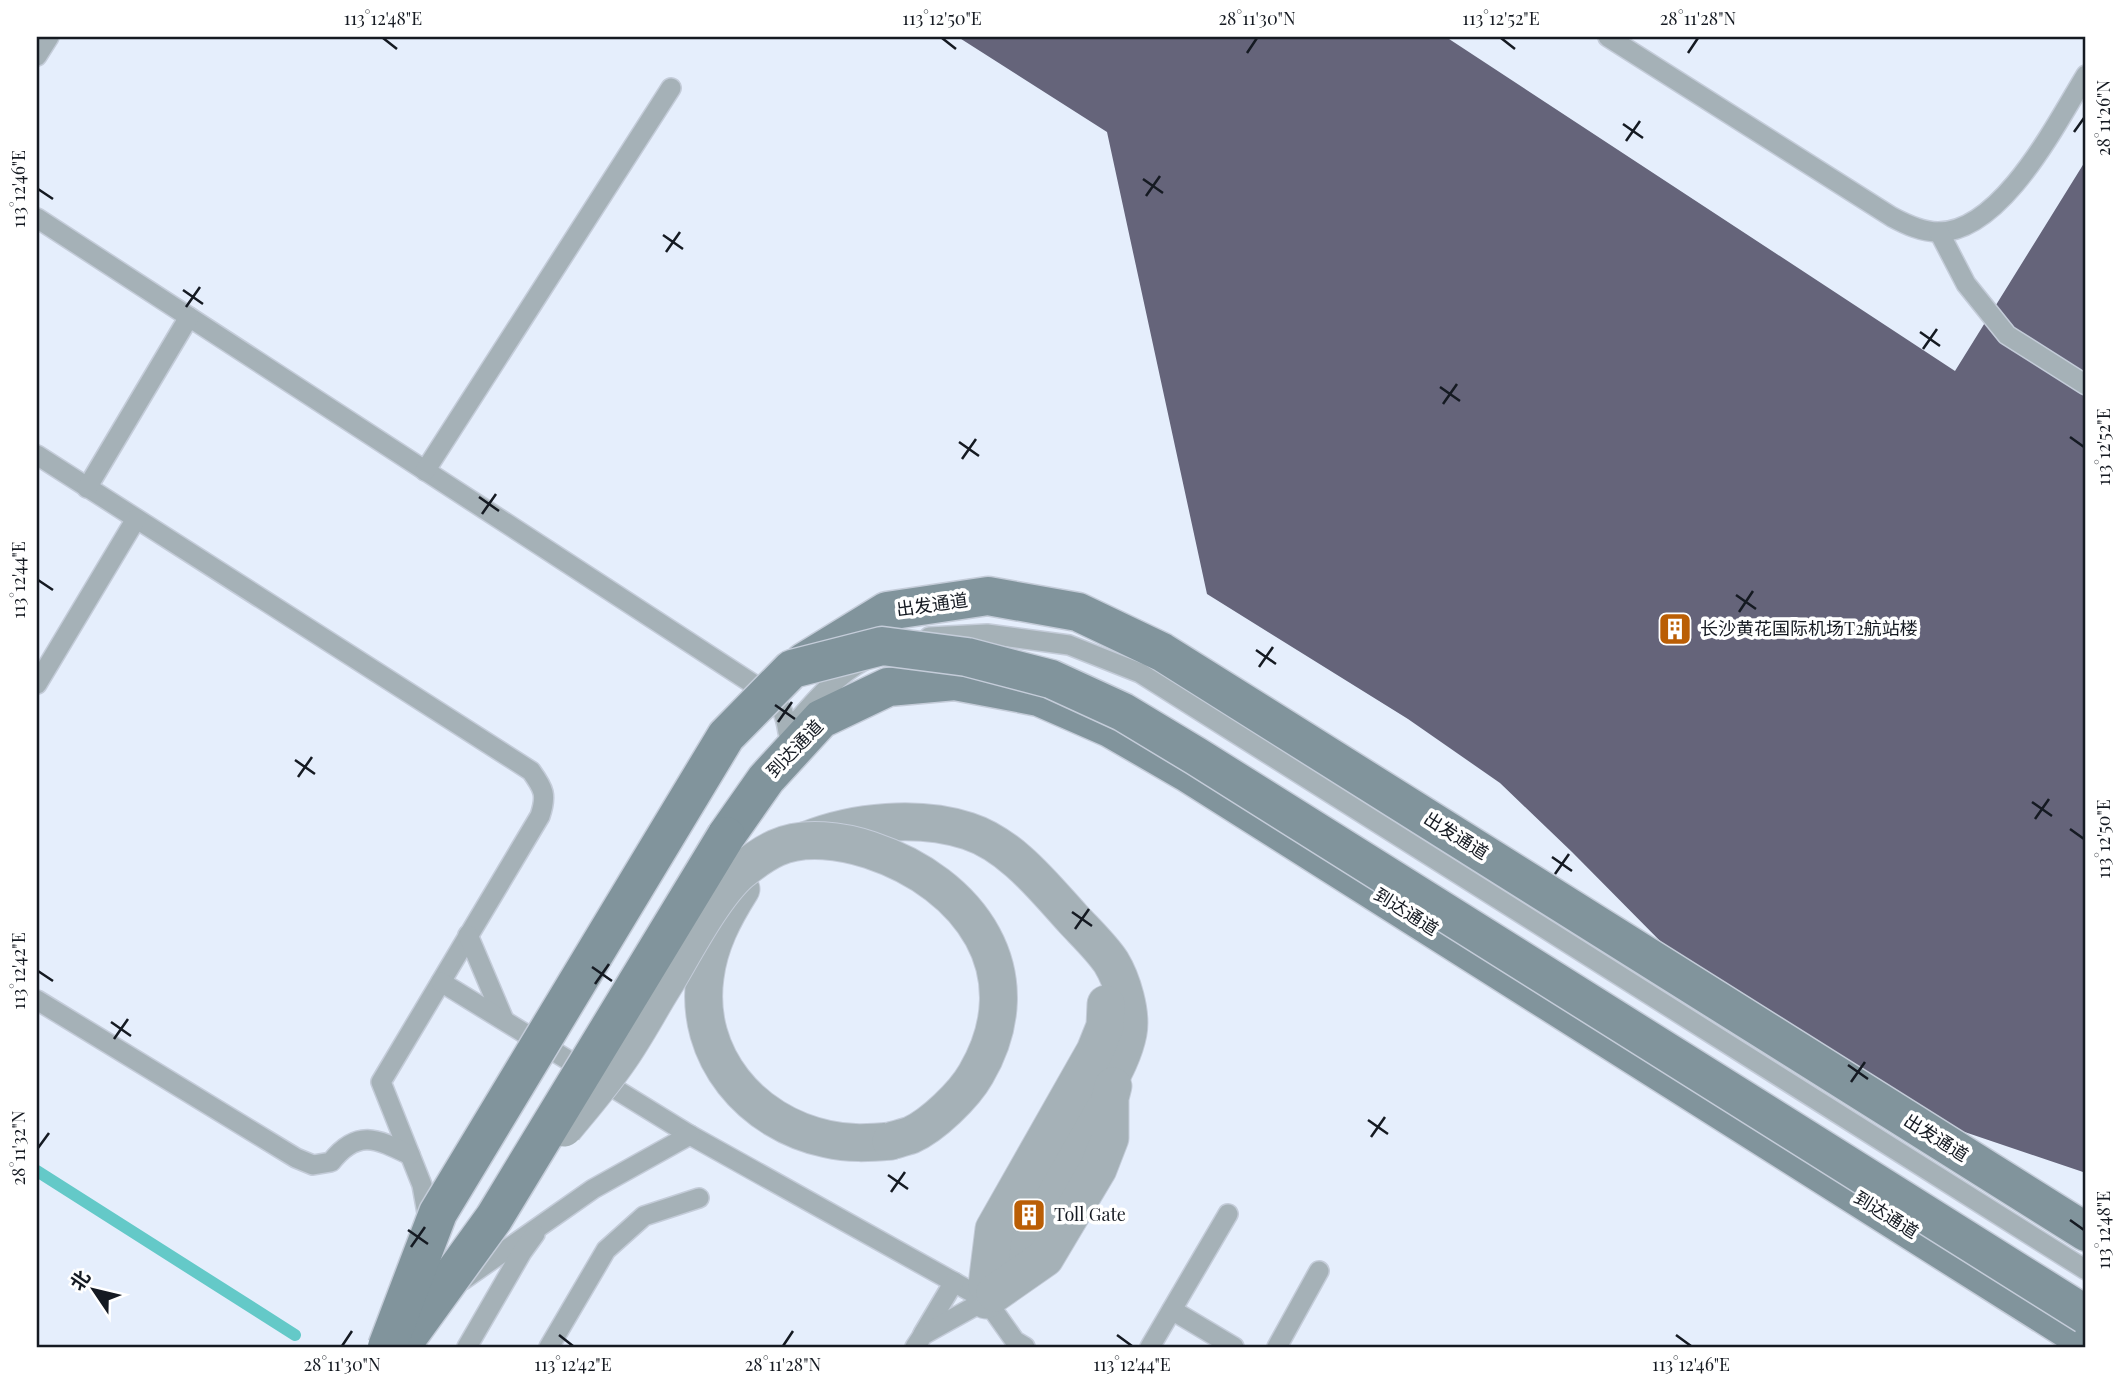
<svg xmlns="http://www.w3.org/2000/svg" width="2123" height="1384" font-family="'Playfair Display','Noto Sans SC',serif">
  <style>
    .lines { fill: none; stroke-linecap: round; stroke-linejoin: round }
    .stream { stroke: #64c9c8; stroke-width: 12 }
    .building { fill: #65647a }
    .lane-casing { stroke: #c4ccd9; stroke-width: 22 }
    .street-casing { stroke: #c4ccd9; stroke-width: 39 }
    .secondary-casing { stroke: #c4ccd9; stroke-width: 41 }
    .lane { stroke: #a5b1b7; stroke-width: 19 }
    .street { stroke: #a5b1b7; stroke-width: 37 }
    .secondary { stroke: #81949c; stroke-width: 38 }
    .street-bridge-casing { stroke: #c4ccd9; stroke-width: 39; stroke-linecap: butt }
    .secondary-bridge-casing { stroke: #c4ccd9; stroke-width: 41; stroke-linecap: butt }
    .street-bridge { stroke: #a5b1b7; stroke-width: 37 }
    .secondary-bridge { stroke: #81949c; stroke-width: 38 }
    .ticks { fill: none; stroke: #151a22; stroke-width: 2.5 }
    .labels { text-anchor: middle; stroke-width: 7; stroke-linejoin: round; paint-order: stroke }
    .street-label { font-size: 18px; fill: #151a22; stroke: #fff }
    .poi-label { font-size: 18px; fill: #151a22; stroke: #fff; text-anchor: start }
    .neatline { fill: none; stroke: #151a22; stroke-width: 2.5 }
    .ticks-label { font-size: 18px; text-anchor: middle; fill: #151a22 }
  </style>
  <rect width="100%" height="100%" fill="#e5eefc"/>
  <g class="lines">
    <path class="stream" d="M 37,1171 L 295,1335"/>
  </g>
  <path class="building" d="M 958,37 L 1446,37 L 1955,371 L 2086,160 L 2086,1173 L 1941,1124 L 1670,951 L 1572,852 L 1500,783 L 1408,719 L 1207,594 L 1107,132 Z"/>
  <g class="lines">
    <defs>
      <g id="lane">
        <path d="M 1608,37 L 1892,217 C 1907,225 1922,232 1938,232 C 2002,232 2057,122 2086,75"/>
        <path d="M 37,56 L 49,37"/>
        <path d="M 37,218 L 764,691 C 781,704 785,712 788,732"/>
        <path d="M 1939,232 L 1966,284 L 2007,335 L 2086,385"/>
        <path d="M 37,455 L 531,771 C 544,789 547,795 540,816 L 381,1082 L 422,1185 L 429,1224"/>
        <path d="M 425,471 L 671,88"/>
        <path d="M 87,488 L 189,317"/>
        <path d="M 929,637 L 987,634 L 1069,645 L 1140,673 L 2086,1270"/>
        <path d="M 37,684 L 136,519"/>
        <path d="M 800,718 C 818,697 838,675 863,661"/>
        <path d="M 468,935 L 504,1020"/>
        <path d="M 441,982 L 690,1135 L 986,1300 L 1015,1341 L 1025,1347"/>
        <path d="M 37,1000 L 296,1158 L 313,1165 L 331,1162 C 357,1129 376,1138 410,1155"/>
        <path d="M 463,1280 L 593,1189 L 690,1135"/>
        <path d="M 1172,1310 L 1234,1347"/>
        <path d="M 923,1334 L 954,1282"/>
        <path d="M 467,1347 L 522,1252 L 535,1234"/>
        <path d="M 549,1347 L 606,1250 L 644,1216 L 699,1198"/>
        <path d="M 915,1347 L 923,1335 L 986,1300"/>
        <path d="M 1150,1347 L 1228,1214"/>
        <path d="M 1277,1347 L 1319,1271"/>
      </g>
      <g id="street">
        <path d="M 807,840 C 854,821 919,815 968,831 C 1011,845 1043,886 1073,919 C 1085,932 1101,947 1111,962 C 1122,980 1132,1013 1128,1033 C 1123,1059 1107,1083 1096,1106 C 1062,1172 1023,1236 986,1300"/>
        <path d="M 741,889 C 724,916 709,944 705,977 C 694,1056 751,1123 827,1139 C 849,1144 869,1143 891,1141"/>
        <path d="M 987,1285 L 994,1229 L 1095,1051 L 1105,1026 L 1106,1004"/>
        <path d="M 995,1293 L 1045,1258 L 1098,1169 L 1110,1138 L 1110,1098 L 1113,1086"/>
      </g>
      <g id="secondary">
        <path d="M 804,662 L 887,611 L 988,596 L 1078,612 L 1162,652 L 2086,1232"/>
        <path d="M 726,836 L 766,779 L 821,719 L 888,687 L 955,681 L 1039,697 L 1110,728 L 1186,772 L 2086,1341"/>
      </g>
    </defs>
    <use href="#lane" class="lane-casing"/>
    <use href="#street" class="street-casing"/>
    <use href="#secondary" class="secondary-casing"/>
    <use href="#lane" class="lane"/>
    <use href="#street" class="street"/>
    <use href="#secondary" class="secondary"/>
    <defs>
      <path id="street-bridge" d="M 564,1128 C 583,1105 603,1082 620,1057 C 636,1034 649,1009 664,985 C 684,952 713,895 741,871 C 751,863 765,853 776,848 C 804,835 843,841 870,850 C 970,883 1035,973 976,1074 C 964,1095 933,1125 911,1135 C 905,1137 897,1139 891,1141"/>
      <g id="secondary-bridge">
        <path d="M 402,1345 L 494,1218 L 726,836"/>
        <path d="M 387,1347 L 438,1213 L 726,736 L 792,669 L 882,646 L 967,657 L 1051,679 L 1123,712 L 1196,756 L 2086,1315"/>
      </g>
    </defs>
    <use href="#street-bridge" class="street-bridge-casing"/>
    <use href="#secondary-bridge" class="secondary-bridge-casing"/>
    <use href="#street-bridge" class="street-bridge"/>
    <use href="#secondary-bridge" class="secondary-bridge"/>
  </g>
  <path class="ticks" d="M 383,38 L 397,49M 942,38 L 956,49M 1501,38 L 1515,49M 1247,53 L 1257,38M 1688,53 L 1698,38M 1623,124 L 1643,138M 2074,132 L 2084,118M 1626,141 L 1640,121M 1143,179 L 1163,193M 38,189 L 53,199M 1146,196 L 1160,176M 663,235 L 683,249M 666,252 L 680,232M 183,290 L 203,304M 186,307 L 200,287M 1920,332 L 1940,346M 1923,349 L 1937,329M 1440,387 L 1460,401M 1443,404 L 1457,384M 2070,437 L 2084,447M 959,442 L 979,456M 962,459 L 976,439M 479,497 L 499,511M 482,514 L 496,494M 38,580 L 53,590M 1736,595 L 1756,609M 1739,612 L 1753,591M 1256,650 L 1276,664M 1259,667 L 1273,647M 775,705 L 795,719M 778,722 L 792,702M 295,760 L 315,774M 298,777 L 312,757M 2032,802 L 2052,816M 2035,819 L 2049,799M 2070,829 L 2084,839M 1552,857 L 1572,871M 1555,874 L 1569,854M 1072,912 L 1092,926M 1075,929 L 1089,909M 592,967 L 612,981M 38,971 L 53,981M 595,984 L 609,964M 111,1022 L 131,1036M 114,1039 L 128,1019M 1848,1065 L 1868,1079M 1851,1082 L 1865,1062M 1368,1120 L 1388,1134M 1371,1137 L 1385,1117M 38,1148 L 49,1133M 888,1175 L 908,1189M 891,1192 L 905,1172M 2070,1220 L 2084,1230M 408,1230 L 428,1244M 411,1247 L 425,1227M 559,1335 L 573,1346M 1117,1335 L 1132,1346M 1676,1335 L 1691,1346M 342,1346 L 352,1331M 783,1346 L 793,1331"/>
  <defs>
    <symbol id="building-square" viewBox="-11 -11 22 22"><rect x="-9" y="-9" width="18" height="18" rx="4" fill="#ba5e05" stroke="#fff"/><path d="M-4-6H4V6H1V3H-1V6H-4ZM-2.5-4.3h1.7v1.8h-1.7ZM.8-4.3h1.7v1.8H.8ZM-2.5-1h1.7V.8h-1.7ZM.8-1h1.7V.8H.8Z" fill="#fff"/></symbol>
  </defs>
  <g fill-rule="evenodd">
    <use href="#building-square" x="1656" y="610" width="38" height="38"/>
    <use href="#building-square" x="1010" y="1196" width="38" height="38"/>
  </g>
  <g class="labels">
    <g class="street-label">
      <text transform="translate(932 605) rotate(-8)" y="6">出发通道</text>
      <text transform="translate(795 749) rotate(-46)" y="6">到达通道</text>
      <text transform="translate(1456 836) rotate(32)" y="6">出发通道</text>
      <text transform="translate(1406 912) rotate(32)" y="6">到达通道</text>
      <text transform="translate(1936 1138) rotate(32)" y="6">出发通道</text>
      <text transform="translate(1886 1215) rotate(32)" y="6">到达通道</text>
    </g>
    <g class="poi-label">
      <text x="1700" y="635">长沙黄花国际机场T2航站楼</text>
      <text x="1054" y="1221">Toll Gate</text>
    </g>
  </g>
  <rect width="2123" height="1384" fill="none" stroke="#ffffff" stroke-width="77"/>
  <g transform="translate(94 1290) rotate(305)" stroke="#ffffff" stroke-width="5" paint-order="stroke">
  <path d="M0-5L12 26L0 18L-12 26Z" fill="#151a22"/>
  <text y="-10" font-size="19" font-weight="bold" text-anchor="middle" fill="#151a22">北</text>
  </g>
  <rect x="38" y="38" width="2046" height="1308" class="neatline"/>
  <g class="ticks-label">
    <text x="383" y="25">113°12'48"E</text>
    <text x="942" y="25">113°12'50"E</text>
    <text x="1257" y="25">28°11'30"N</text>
    <text x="1501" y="25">113°12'52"E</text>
    <text x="1698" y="25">28°11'28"N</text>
    <text transform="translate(2104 118) rotate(-90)" y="6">28°11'26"N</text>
    <text transform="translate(19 189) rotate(-90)" y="6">113°12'46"E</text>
    <text transform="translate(2104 447) rotate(-90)" y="6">113°12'52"E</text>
    <text transform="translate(19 580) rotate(-90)" y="6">113°12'44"E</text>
    <text transform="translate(2104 839) rotate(-90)" y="6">113°12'50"E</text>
    <text transform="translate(19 971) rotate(-90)" y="6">113°12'42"E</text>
    <text transform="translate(19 1148) rotate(-90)" y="6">28°11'32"N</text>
    <text transform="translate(2104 1230) rotate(-90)" y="6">113°12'48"E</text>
    <text x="342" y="1371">28°11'30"N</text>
    <text x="573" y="1371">113°12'42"E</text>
    <text x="783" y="1371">28°11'28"N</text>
    <text x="1132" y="1371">113°12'44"E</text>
    <text x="1691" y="1371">113°12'46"E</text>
  </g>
</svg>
